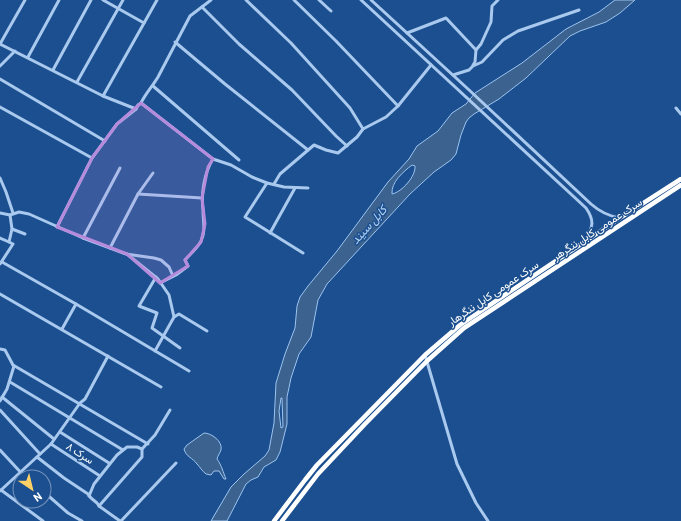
<svg xmlns="http://www.w3.org/2000/svg" width="681" height="521" font-family="Barlow,Vazirmatn,sans-serif">
  <style>
    .water { fill: #3c6290; stroke: #9cc4f0; fill-rule: evenodd }
    .lines { fill: none; stroke-linecap: round; stroke-linejoin: round }
    .minor { stroke: #a9c9ee; stroke-width: 3 }
    .highway { stroke: #fff; stroke-width: 4.5 }
    .marked { fill: #b68bdc; fill-opacity: 0.2; stroke: #b68bdc; stroke-width: 3; stroke-linejoin: round }
    .labels { text-anchor: middle; stroke-width: 3; stroke-linejoin: round; paint-order: stroke }
    .street-label { font-size: 11px; fill: #fff; stroke: #1b4f8f }
    .water-label { font-size: 12px; font-style: italic; fill: #b5d3f5; stroke: #1b4f8f }
  </style>
  <rect width="100%" height="100%" fill="#1b4f8f"/>
  <g class="water">
    <path d="M 615,0 L 635,0 L 620,13 L 606,22 L 580,31 L 570,36 L 526,78 L 499,99 L 474,114 L 469,118 L 466,122 L 461,135 L 456,154 L 451,160 L 434,172 L 410,194 L 327,284 L 318,300 L 311,337 L 299,354 L 291,378 L 287,397 L 287,424 L 280,452 L 276,460 L 264,467 L 258,477 L 251,480 L 246,484 L 227,521 L 211,521 L 231,487 L 244,474 L 265,456 L 269,450 L 274,423 L 276,383 L 285,354 L 295,328 L 297,306 L 300,297 L 308,286 L 337,251 L 388,182 L 409,159 L 417,146 L 438,131 L 452,113 L 466,104 L 475,93 L 522,63 L 566,29 L 599,12 ZM 412,165 L 415,166 C 416,176 402,192 392,194 C 391,182 403,172 412,165 ZM 282,398 L 283,427 L 281,428 L 279,411 L 281,398 Z"/>
    <path d="M 204,433 C 211,433 223,441 221,450 C 220,453 218,455 217,459 C 222,466 223,472 226,479 L 224,479 L 219,471 L 214,471 L 211,475 L 206,474 C 202,471 200,467 197,464 C 193,458 186,457 184,449 L 187,445 Z"/>
  </g>
  <g class="lines">
    <g class="minor">
      <path d="M 103,0 L 144,23"/>
      <path d="M 246,0 L 291,43 L 350,108 L 363,129"/>
      <path d="M 294,0 L 336,41 L 398,106"/>
      <path d="M 319,0 L 331,11"/>
      <path d="M 361,0 L 586,208 C 595,221 593,227 585,240"/>
      <path d="M 371,0 L 468,89 L 591,204 C 600,212 608,216 620,218"/>
      <path d="M 202,7 L 239,44 L 292,90 L 336,136 L 347,146"/>
      <path d="M 407,33 L 446,18 L 476,50"/>
      <path d="M 175,42 L 225,84 L 308,150"/>
      <path d="M 0,44 L 103,96 L 136,109"/>
      <path d="M 0,44 L 25,0"/>
      <path d="M 28,57 L 59,0"/>
      <path d="M 473,65 L 475,62 L 476,50 L 481,44 L 491,22 L 492,6 L 498,0"/>
      <path d="M 0,66 L 15,51"/>
      <path d="M 53,70 L 91,0"/>
      <path d="M 453,75 L 469,70 L 473,66 L 482,62 L 503,40 L 518,31 L 579,10"/>
      <path d="M 0,79 L 105,141"/>
      <path d="M 77,82 L 123,0"/>
      <path d="M 153,86 L 239,160"/>
      <path d="M 103,96 L 157,0"/>
      <path d="M 141,103 L 213,159 L 231,165 L 252,177 L 267,183 L 284,187 L 308,188"/>
      <path d="M 0,107 L 92,158"/>
      <path d="M 676,108 L 681,114"/>
      <path d="M 0,178 L 6,192 L 13,213"/>
      <path d="M 267,183 L 245,217 L 303,253"/>
      <path d="M 274,184 L 280,174 L 314,145 L 326,150 L 338,153 L 357,137 L 363,129 L 386,117 L 398,106 L 431,65"/>
      <path d="M 138,194 L 202,198"/>
      <path d="M 0,213 L 10,215 L 19,212 L 29,214 L 83,238 L 110,248 L 126,254 L 154,258 L 161,260 L 169,267 L 173,276"/>
      <path d="M 57,227 L 92,158 L 117,124 L 136,109 L 138,105 L 141,103 C 146,93 152,87 158,77 L 190,16 L 211,0"/>
      <path d="M 12,229 L 25,234"/>
      <path d="M 270,233 L 295,188"/>
      <path d="M 0,238 L 9,242"/>
      <path d="M 83,238 L 120,168"/>
      <path d="M 110,248 L 138,194 L 153,173"/>
      <path d="M 127,254 L 158,279 L 169,295 L 174,317"/>
      <path d="M 2,262 L 76,304 L 189,371"/>
      <path d="M 0,264 L 13,244 L 9,242 L 12,229 L 10,215"/>
      <path d="M 156,277 L 139,306 L 157,313 L 152,328 L 180,348"/>
      <path d="M 160,283 L 176,275 L 188,266 L 185,260 C 190,254 198,248 201,241 C 206,231 203,221 203,210 C 201,194 204,173 213,159"/>
      <path d="M 0,294 L 161,387"/>
      <path d="M 62,329 L 76,304"/>
      <path d="M 0,349 L 5,350 L 13,365 L 148,444"/>
      <path d="M 155,351 L 174,317 L 179,314 L 207,331"/>
      <path d="M 425,355 L 457,464 L 476,503 L 488,521"/>
      <path d="M 10,382 L 123,450"/>
      <path d="M 2,397 L 54,439"/>
      <path d="M 0,401 L 7,389 L 14,366 L 13,365"/>
      <path d="M 0,410 L 40,454"/>
      <path d="M 60,432 L 109,463"/>
      <path d="M 51,444 L 100,476"/>
      <path d="M 0,450 L 25,477"/>
      <path d="M 37,457 L 64,478 L 88,494 L 91,498 L 97,503 L 99,506 L 120,521"/>
      <path d="M 1,490 L 43,521"/>
      <path d="M 0,491 L 51,444 L 80,403 L 85,399 L 108,356"/>
      <path d="M 44,492 L 68,513 L 82,521"/>
      <path d="M 89,496 L 94,484 L 117,455 L 127,447 L 137,447 L 142,449"/>
      <path d="M 99,506 L 142,457 L 142,449 L 155,435 L 170,410"/>
      <path d="M 121,521 L 176,463"/>
    </g>
    <g class="highway">
      <path d="M 274,521 L 305,480 L 317,465 L 425,355 L 460,325 L 620,218 L 681,179"/>
      <path d="M 282,521 L 318,474 L 365,424 L 427,361 L 464,328 L 681,185"/>
    </g>
  </g>
  <path class="marked" d="M 141,103 L 213,159 L 208,167 L 202,198 L 205,224 L 201,242 L 185,260 L 188,266 L 160,283 L 127,254 L 57,227 L 92,158 L 117,124 Z"/>
  <g class="labels">
    <g class="street-label">
      <text transform="translate(597 229) rotate(-33)" y="4">سرک عمومی کابل ننگرهر</text>
      <text transform="translate(493 293) rotate(-34)" y="4">سرک عمومی کابل ننگرهار</text>
      <text transform="translate(80 453) rotate(33)" y="4">سرک ۸</text>
    </g>
    <g class="water-label">
      <text transform="translate(369 225) rotate(-48)" y="4">کابل سيند</text>
    </g>
  </g>
  <g transform="translate(32 489) rotate(145)"><circle r="19" fill="#1b4f8f" stroke="#7695bc"/>
  <path d="M0-3L7 15L0 10L-7 15Z" fill="#ffd166"/>
  <text y="-6" font-size="11" font-weight="bold" text-anchor="middle" fill="#ffffff">N</text>
  </g>
</svg>
